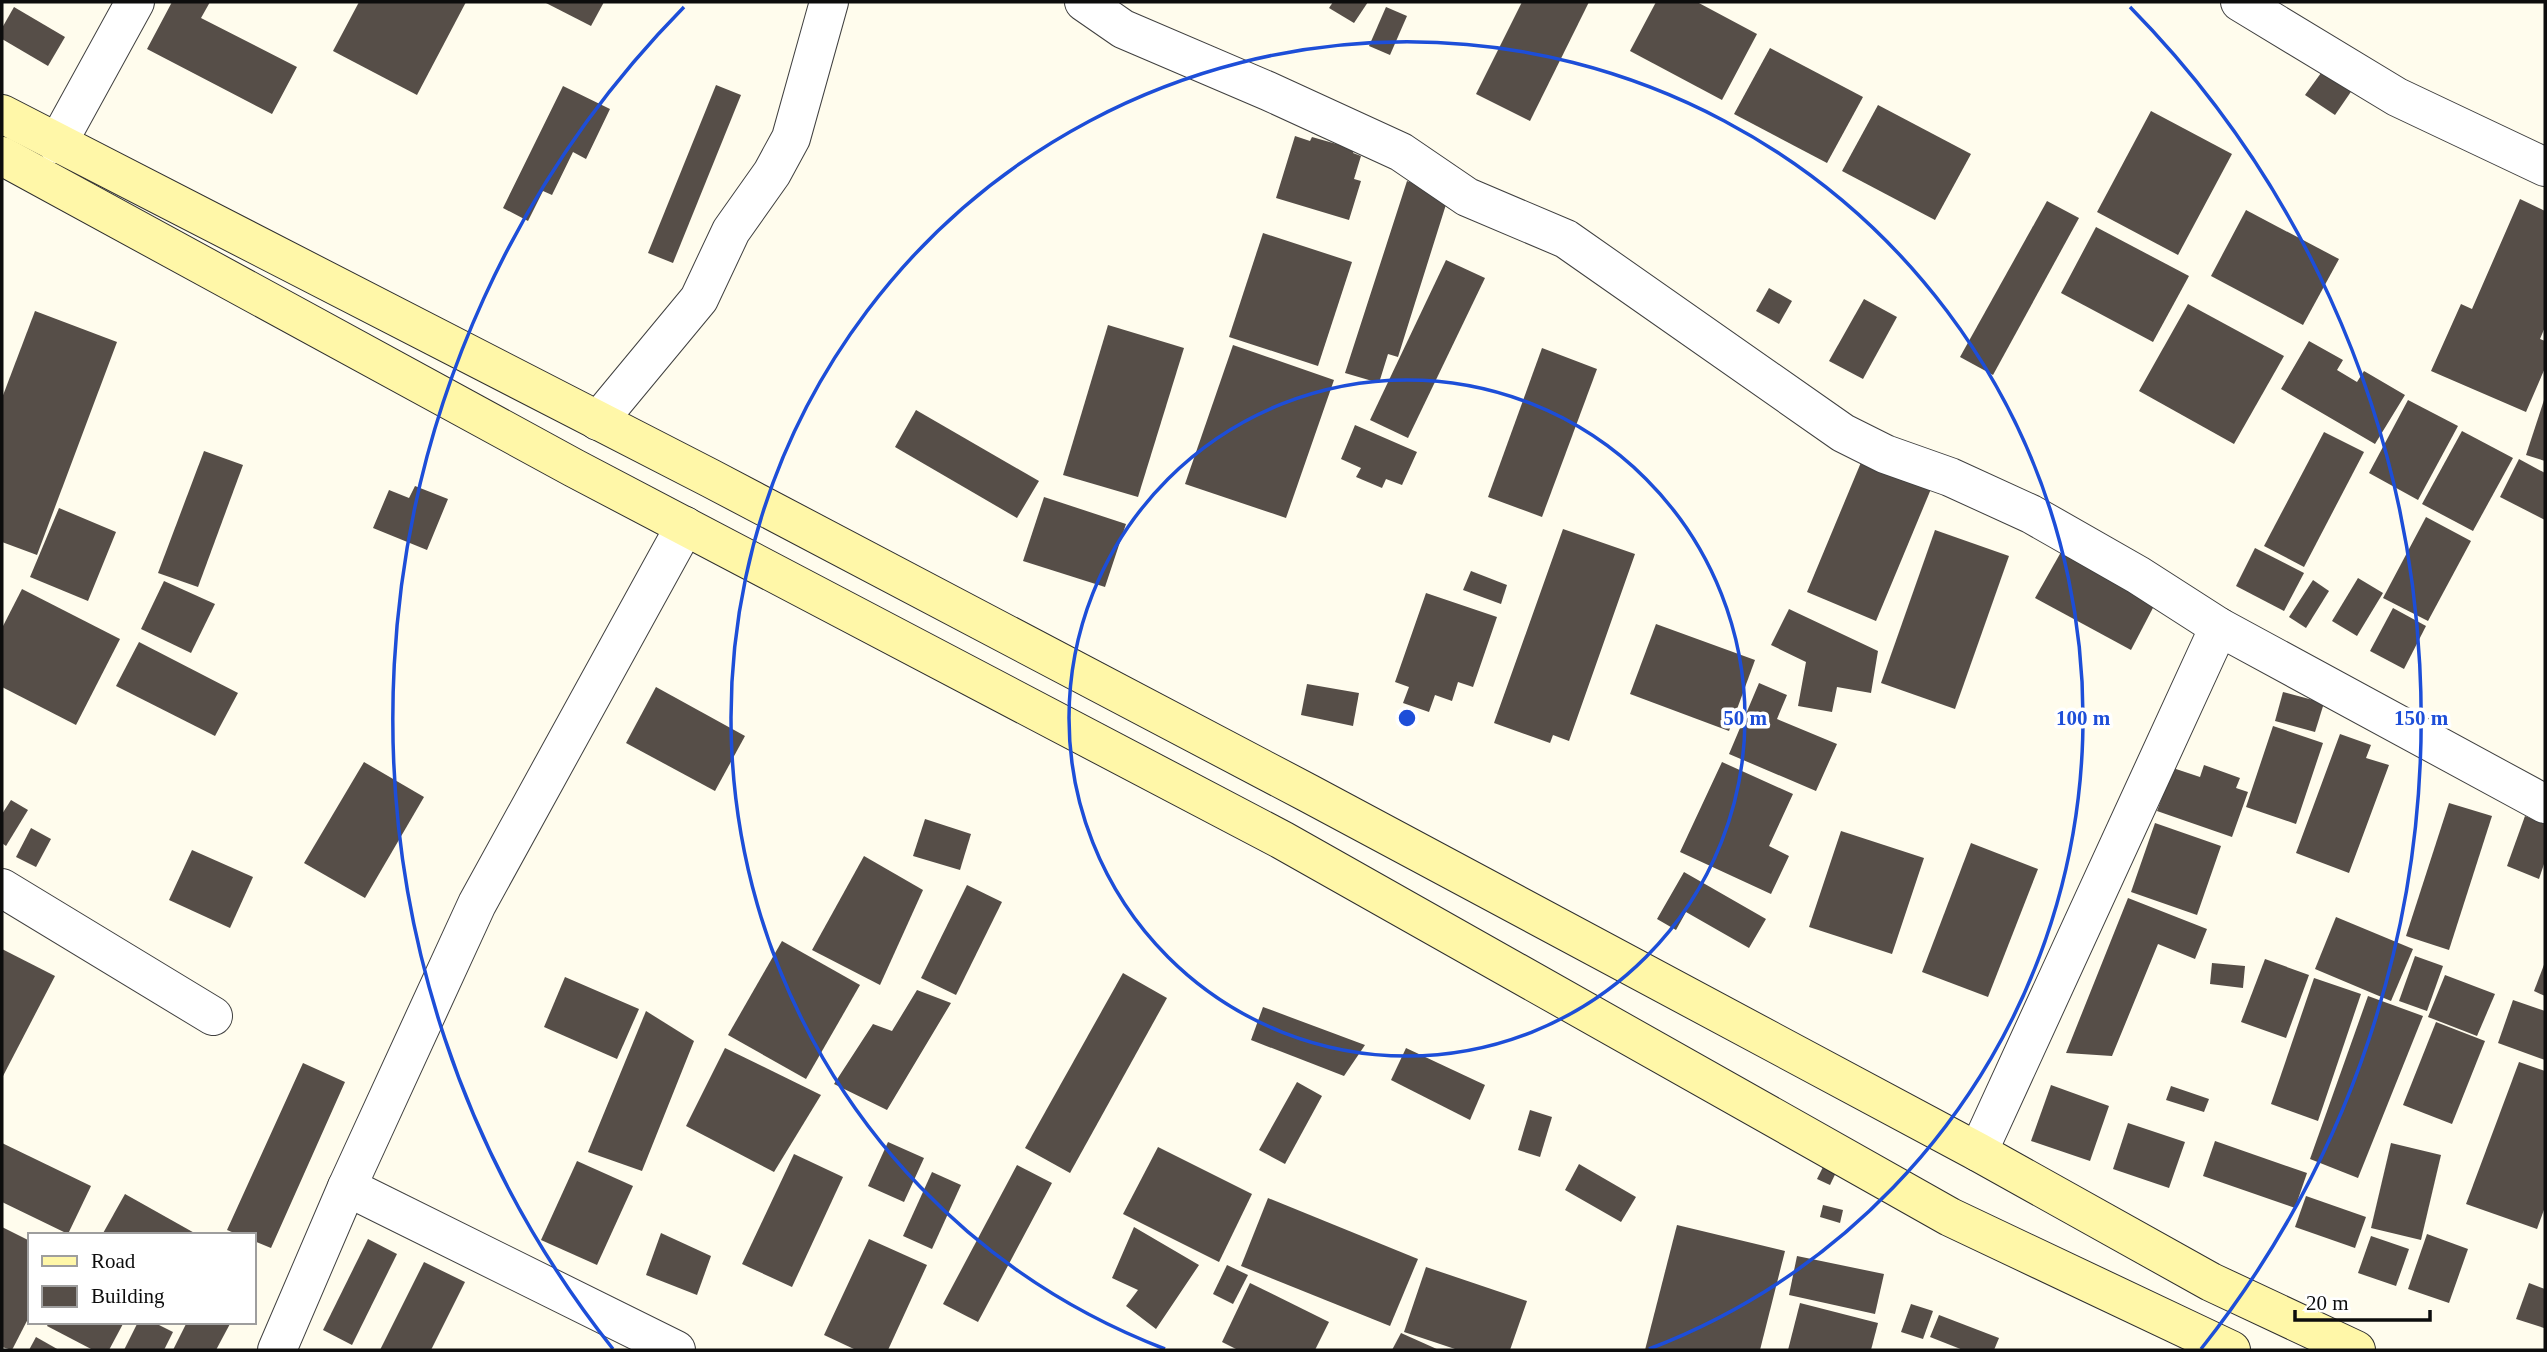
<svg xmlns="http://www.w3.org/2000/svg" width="2547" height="1352" font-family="Georgia,serif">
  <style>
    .building { fill: #564e48 }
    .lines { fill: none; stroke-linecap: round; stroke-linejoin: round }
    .street-casing { stroke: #404040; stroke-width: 40 }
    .secondary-casing { stroke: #2f2f2f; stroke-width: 40 }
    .street { stroke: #fff; stroke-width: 38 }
    .secondary { stroke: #fff7a8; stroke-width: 38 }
    .ring { fill: none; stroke: #1d4ed8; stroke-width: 3.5 }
    .centre { fill: #1d4ed8; stroke: #fff; stroke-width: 3.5 }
    .ring-label { font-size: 21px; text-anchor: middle; font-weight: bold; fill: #1d4ed8; stroke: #fff; stroke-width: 7; stroke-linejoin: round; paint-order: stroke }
  </style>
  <rect width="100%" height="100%" fill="#fffced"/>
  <g class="building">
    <path d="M 172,2 L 210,2 L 201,18 L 297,67 L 272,114 L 147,49 Z"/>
    <path d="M 359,2 L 466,2 L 417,95 L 333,51 Z"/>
    <path d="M 544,2 L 604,2 L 591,26 Z"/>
    <path d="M 1333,2 L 1368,2 L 1354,23 L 1329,8 Z"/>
    <path d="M 1522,2 L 1589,2 L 1530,121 L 1476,94 Z"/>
    <path d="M 1656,2 L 1697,2 L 1757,34 L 1722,100 L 1630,51 Z"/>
    <path d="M 14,7 L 65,37 L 48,66 L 2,39 L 2,28 Z"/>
    <path d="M 1386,7 L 1407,16 L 1390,55 L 1369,46 Z"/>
    <path d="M 1770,48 L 1863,97 L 1827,163 L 1734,114 Z"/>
    <path d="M 2321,73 L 2357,83 L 2335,115 L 2305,95 Z"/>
    <path d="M 716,85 L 741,95 L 673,263 L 648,253 Z"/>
    <path d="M 563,86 L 610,109 L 586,159 L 573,152 L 552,195 L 543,191 L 528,221 L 503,208 Z"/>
    <path d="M 1878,105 L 1971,154 L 1935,220 L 1842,171 Z"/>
    <path d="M 2151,111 L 2232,154 L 2178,255 L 2097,212 Z"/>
    <path d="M 1295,136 L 1310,141 L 1312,137 L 1354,149 L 1353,153 L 1361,156 L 1354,179 L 1361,181 L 1349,220 L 1276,198 Z"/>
    <path d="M 1407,181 L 1449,195 L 1398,357 L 1388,354 L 1379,383 L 1345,373 Z"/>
    <path d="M 2520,199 L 2545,211 L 2545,327 L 2540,339 L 2545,341 L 2545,368 L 2526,412 L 2431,371 L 2461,304 L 2472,309 Z"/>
    <path d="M 2047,201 L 2079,218 L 1993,375 L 1960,357 Z"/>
    <path d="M 2246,210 L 2339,259 L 2303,325 L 2211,276 Z"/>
    <path d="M 2096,227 L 2189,276 L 2153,342 L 2061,293 Z"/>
    <path d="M 1263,233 L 1352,262 L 1318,366 L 1229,337 Z"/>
    <path d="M 1446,260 L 1485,278 L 1408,438 L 1370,420 Z"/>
    <path d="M 1769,288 L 1792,301 L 1779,324 L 1756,311 Z"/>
    <path d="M 1864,299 L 1897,317 L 1863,379 L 1829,361 Z"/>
    <path d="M 2188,304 L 2284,356 L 2234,444 L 2139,391 Z"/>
    <path d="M 35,311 L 117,342 L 37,555 L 2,542 L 2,398 Z"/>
    <path d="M 1108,325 L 1184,348 L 1138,497 L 1063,475 Z"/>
    <path d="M 2309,341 L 2343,360 L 2337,370 L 2357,382 L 2364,371 L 2405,395 L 2375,444 L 2281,389 Z"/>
    <path d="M 1233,345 L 1334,380 L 1286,518 L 1185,484 Z"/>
    <path d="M 1542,348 L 1597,369 L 1542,517 L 1488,497 Z"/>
    <path d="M 2545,397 L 2545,461 L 2526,455 Z"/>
    <path d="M 2408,400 L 2458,426 L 2418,500 L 2369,473 Z"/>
    <path d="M 916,410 L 1039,481 L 1017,518 L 895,447 Z"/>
    <path d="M 1355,425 L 1417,452 L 1402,485 L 1386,479 L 1382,488 L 1356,477 L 1361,468 L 1341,459 Z"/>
    <path d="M 2462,431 L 2513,458 L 2473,531 L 2422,504 Z"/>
    <path d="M 2324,432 L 2364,452 L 2304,567 L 2264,546 Z"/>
    <path d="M 204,451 L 243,465 L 198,587 L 158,573 Z"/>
    <path d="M 2519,459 L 2545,473 L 2545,520 L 2500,497 Z"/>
    <path d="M 1862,460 L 1931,489 L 1876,621 L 1807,592 Z"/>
    <path d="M 415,486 L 448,499 L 427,550 L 373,528 L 389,490 L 409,498 Z"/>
    <path d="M 1044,497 L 1126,524 L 1105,587 L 1023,561 Z"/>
    <path d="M 59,508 L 116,532 L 88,601 L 30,577 Z"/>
    <path d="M 2426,517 L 2471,541 L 2428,621 L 2383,598 Z"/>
    <path d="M 1563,529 L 1635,554 L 1569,741 L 1553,735 L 1550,743 L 1494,723 Z"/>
    <path d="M 1935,530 L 2009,556 L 1955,709 L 1881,683 Z"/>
    <path d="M 2255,548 L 2304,573 L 2284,611 L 2236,586 Z"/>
    <path d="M 2061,552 L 2155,604 L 2131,650 L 2035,598 Z"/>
    <path d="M 1471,571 L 1507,585 L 1501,604 L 1463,590 Z"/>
    <path d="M 2358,578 L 2383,593 L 2357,636 L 2332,621 Z"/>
    <path d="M 2313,580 L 2329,591 L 2306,628 L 2289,617 Z"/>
    <path d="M 164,581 L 215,604 L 191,653 L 141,629 Z"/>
    <path d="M 22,589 L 120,639 L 76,725 L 2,687 L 2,628 Z"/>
    <path d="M 1426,593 L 1497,617 L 1473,687 L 1458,682 L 1452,701 L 1435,695 L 1429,712 L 1403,703 L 1409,687 L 1395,682 Z"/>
    <path d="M 2393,608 L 2426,626 L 2404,669 L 2370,651 Z"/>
    <path d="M 1789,609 L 1878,651 L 1871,693 L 1837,687 L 1832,712 L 1798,706 L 1806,662 L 1771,645 Z"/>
    <path d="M 1656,624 L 1755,660 L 1729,731 L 1630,694 Z"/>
    <path d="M 139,642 L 238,693 L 215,736 L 116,686 Z"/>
    <path d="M 1759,683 L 1787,695 L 1777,719 L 1837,744 L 1816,791 L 1729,754 Z"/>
    <path d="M 1307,684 L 1359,693 L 1353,726 L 1301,715 Z"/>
    <path d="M 656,687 L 745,736 L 715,791 L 626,743 Z"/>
    <path d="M 2283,692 L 2324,703 L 2315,732 L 2275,721 Z"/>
    <path d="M 2273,726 L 2323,743 L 2296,824 L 2246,807 Z"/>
    <path d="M 2340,734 L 2371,745 L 2366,758 L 2389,765 L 2349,873 L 2296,853 Z"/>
    <path d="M 364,762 L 424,797 L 365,898 L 304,863 Z"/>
    <path d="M 1722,762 L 1793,794 L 1769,846 L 1789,856 L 1771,894 L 1680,852 Z"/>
    <path d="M 2204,765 L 2240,778 L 2236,788 L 2248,792 L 2232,837 L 2157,811 L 2173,768 L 2200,777 Z"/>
    <path d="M 11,800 L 28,810 L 6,846 L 2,843 L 2,814 Z"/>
    <path d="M 2449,803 L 2492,816 L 2449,950 L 2406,936 Z"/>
    <path d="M 2525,816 L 2545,824 L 2545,861 L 2539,879 L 2507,866 Z"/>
    <path d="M 925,819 L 971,834 L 960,870 L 913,856 Z"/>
    <path d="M 2155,823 L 2221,846 L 2197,915 L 2131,892 Z"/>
    <path d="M 31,828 L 51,839 L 36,867 L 16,857 Z"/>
    <path d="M 1841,831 L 1924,858 L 1892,954 L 1809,927 Z"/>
    <path d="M 1971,843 L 2038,869 L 1988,997 L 1922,972 Z"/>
    <path d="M 192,850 L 253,877 L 230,928 L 169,900 Z"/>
    <path d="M 864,856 L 923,890 L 880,985 L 812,950 Z"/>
    <path d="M 1684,872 L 1766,919 L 1749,948 L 1686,912 L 1676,930 L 1657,919 Z"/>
    <path d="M 967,885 L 1002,902 L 956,995 L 921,978 Z"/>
    <path d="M 2128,898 L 2207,929 L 2195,959 L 2158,944 L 2112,1056 L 2066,1053 Z"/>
    <path d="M 2336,917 L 2413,949 L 2391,1001 L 2315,969 Z"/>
    <path d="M 782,941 L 860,985 L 806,1079 L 728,1035 Z"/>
    <path d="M 2,949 L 55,976 L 2,1078 Z"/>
    <path d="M 2415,956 L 2443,966 L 2427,1011 L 2399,1001 Z"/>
    <path d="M 2265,959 L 2309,975 L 2286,1038 L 2241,1022 Z"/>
    <path d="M 2545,962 L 2545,996 L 2534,991 Z"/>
    <path d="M 2212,963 L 2245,966 L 2243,988 L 2210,984 Z"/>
    <path d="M 1123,973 L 1167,998 L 1070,1173 L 1025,1148 Z"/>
    <path d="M 2445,975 L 2495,994 L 2477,1036 L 2428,1017 Z"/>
    <path d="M 565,977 L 639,1009 L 617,1059 L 544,1027 Z"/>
    <path d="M 2314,978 L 2361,994 L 2318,1121 L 2271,1104 Z"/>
    <path d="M 917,990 L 951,1003 L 887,1110 L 834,1084 L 873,1024 L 892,1031 Z"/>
    <path d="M 2368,996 L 2423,1016 L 2358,1178 L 2310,1159 Z"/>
    <path d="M 2513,1000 L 2545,1011 L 2545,1060 L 2498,1043 Z"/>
    <path d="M 1263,1007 L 1365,1045 L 1344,1076 L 1251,1040 Z"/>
    <path d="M 646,1011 L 694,1041 L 642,1171 L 588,1152 Z"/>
    <path d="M 2436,1022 L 2485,1041 L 2452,1124 L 2403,1105 Z"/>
    <path d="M 725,1048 L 821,1095 L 774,1172 L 686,1126 Z"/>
    <path d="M 1406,1048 L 1485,1085 L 1470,1120 L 1391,1080 Z"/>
    <path d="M 2519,1062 L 2545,1071 L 2545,1207 L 2537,1229 L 2466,1204 Z"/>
    <path d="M 303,1063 L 345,1082 L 271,1248 L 254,1241 L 254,1235 L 239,1235 L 227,1230 Z"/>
    <path d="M 1297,1082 L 1322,1096 L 1285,1164 L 1259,1150 Z"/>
    <path d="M 2051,1085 L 2109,1106 L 2090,1161 L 2031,1141 Z"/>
    <path d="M 2171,1086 L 2209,1099 L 2204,1112 L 2166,1100 Z"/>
    <path d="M 1530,1110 L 1552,1117 L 1540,1157 L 1518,1150 Z"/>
    <path d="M 2128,1123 L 2185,1142 L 2169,1188 L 2113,1169 Z"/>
    <path d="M 2215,1141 L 2307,1173 L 2295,1208 L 2203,1176 Z"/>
    <path d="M 888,1142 L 924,1158 L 904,1202 L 868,1186 Z"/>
    <path d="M 2,1143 L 91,1186 L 68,1234 L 2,1202 Z"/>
    <path d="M 2391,1143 L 2441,1155 L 2421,1240 L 2371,1228 Z"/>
    <path d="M 1158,1147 L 1252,1194 L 1219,1262 L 1123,1214 Z"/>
    <path d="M 1830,1153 L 1842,1160 L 1830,1185 L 1817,1179 Z"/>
    <path d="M 794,1154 L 843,1177 L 792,1287 L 742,1264 Z"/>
    <path d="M 577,1161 L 633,1186 L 597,1265 L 541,1240 Z"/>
    <path d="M 1579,1164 L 1636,1197 L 1621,1222 L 1565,1190 Z"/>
    <path d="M 1017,1165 L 1052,1183 L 978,1322 L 943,1304 Z"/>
    <path d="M 932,1172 L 961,1185 L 932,1249 L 903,1236 Z"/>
    <path d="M 125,1194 L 198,1235 L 102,1235 Z"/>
    <path d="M 2306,1196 L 2366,1217 L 2355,1248 L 2295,1227 Z"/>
    <path d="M 1268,1198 L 1418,1259 L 1390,1326 L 1241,1266 Z"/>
    <path d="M 1823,1205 L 1843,1210 L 1840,1223 L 1820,1217 Z"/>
    <path d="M 1677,1225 L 1785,1251 L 1760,1350 L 1645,1350 Z"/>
    <path d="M 2,1227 L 30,1241 L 30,1315 L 12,1350 L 2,1347 Z"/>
    <path d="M 1134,1227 L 1199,1265 L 1156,1329 L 1126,1306 L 1138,1290 L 1112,1278 Z"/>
    <path d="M 661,1233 L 711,1256 L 697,1295 L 646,1275 Z"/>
    <path d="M 2427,1234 L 2468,1249 L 2449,1303 L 2408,1289 Z"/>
    <path d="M 2371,1236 L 2409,1249 L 2396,1286 L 2358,1273 Z"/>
    <path d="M 368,1239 L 397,1254 L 352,1345 L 323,1330 Z"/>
    <path d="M 869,1239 L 927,1265 L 888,1350 L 856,1350 L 824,1335 Z"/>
    <path d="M 1797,1256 L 1884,1274 L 1875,1314 L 1789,1295 Z"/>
    <path d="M 424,1262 L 465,1282 L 431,1350 L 380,1350 Z"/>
    <path d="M 1227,1265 L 1248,1275 L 1233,1304 L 1213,1294 Z"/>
    <path d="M 1426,1267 L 1527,1301 L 1510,1350 L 1458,1350 L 1404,1332 Z"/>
    <path d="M 1250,1283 L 1329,1322 L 1315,1350 L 1238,1350 L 1222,1342 Z"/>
    <path d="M 2529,1283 L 2545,1289 L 2544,1328 L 2516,1319 Z"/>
    <path d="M 1800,1303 L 1878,1323 L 1871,1350 L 1788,1350 Z"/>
    <path d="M 1911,1304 L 1933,1311 L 1923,1339 L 1901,1332 Z"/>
    <path d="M 1939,1315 L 1999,1338 L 1994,1350 L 1963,1350 L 1930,1337 Z"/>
    <path d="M 49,1322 L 124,1322 L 109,1350 L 93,1350 L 47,1326 Z"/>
    <path d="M 138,1322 L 153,1322 L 173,1332 L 164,1350 L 124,1350 Z"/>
    <path d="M 187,1322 L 231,1322 L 216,1350 L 173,1350 Z"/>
    <path d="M 1401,1333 L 1439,1350 L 1392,1350 Z"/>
    <path d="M 36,1337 L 59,1350 L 29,1350 Z"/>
  </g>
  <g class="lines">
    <defs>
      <g id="street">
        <path d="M 1084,2 L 1123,29 L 1268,91 L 1401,152 L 1467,197 L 1566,239 L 1843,433 L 1885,454 L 1950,477 L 2031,514 L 2138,575 L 2219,627 L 2545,804"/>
        <path d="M 2240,2 L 2397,97 L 2545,167"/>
        <path d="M 57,144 L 135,2"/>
        <path d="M 598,421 L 699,299 L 731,231 L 772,173 L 791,138 L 829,2"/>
        <path d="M 2,888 L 213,1016"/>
        <path d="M 1978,1152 L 2219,627"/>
        <path d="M 347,1187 L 676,1350"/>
        <path d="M 277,1350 L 347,1187 L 477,904 L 685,526"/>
      </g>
      <g id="secondary">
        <path d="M 2,114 L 710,478 L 1308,793 L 1978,1152 L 2211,1282 L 2356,1350"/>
        <path d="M 2,156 L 574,468 L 1282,840 L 1950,1217 L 2231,1350"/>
      </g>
    </defs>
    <use href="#street" class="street-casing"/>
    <use href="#secondary" class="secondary-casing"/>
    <use href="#street" class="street"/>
    <use href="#secondary" class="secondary"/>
  </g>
  <g class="ring">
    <circle cx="1407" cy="718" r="338"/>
    <path d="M1165 1349A676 676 0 1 1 1649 1349"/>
    <path d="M613 1349A1014 1014 0 0 1 684 7M2130 7A1014 1014 0 0 1 2201 1349"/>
  </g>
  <circle cx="1407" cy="718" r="10" class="centre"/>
  <g class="ring-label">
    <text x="1745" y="725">50 m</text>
    <text x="2083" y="725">100 m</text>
    <text x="2421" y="725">150 m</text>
  </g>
  <rect width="2547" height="1352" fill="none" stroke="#0d0d0d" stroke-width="7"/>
  <rect x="28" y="1233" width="228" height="91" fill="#ffffff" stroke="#9e9e9e" stroke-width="2"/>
  <rect x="42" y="1256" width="35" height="10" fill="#fff7a8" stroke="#9e9e9e" stroke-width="2"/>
  <text x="91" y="1268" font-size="21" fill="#0d0d0d">Road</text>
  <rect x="42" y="1286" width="35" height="21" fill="#564e48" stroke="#9e9e9e" stroke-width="2"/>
  <text x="91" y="1303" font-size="21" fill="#0d0d0d">Building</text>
  <path d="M2295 1310v10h135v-10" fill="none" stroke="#0d0d0d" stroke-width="3.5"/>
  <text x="2306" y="1310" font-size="21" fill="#0d0d0d" stroke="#ffffff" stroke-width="5" paint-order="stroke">20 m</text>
</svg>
